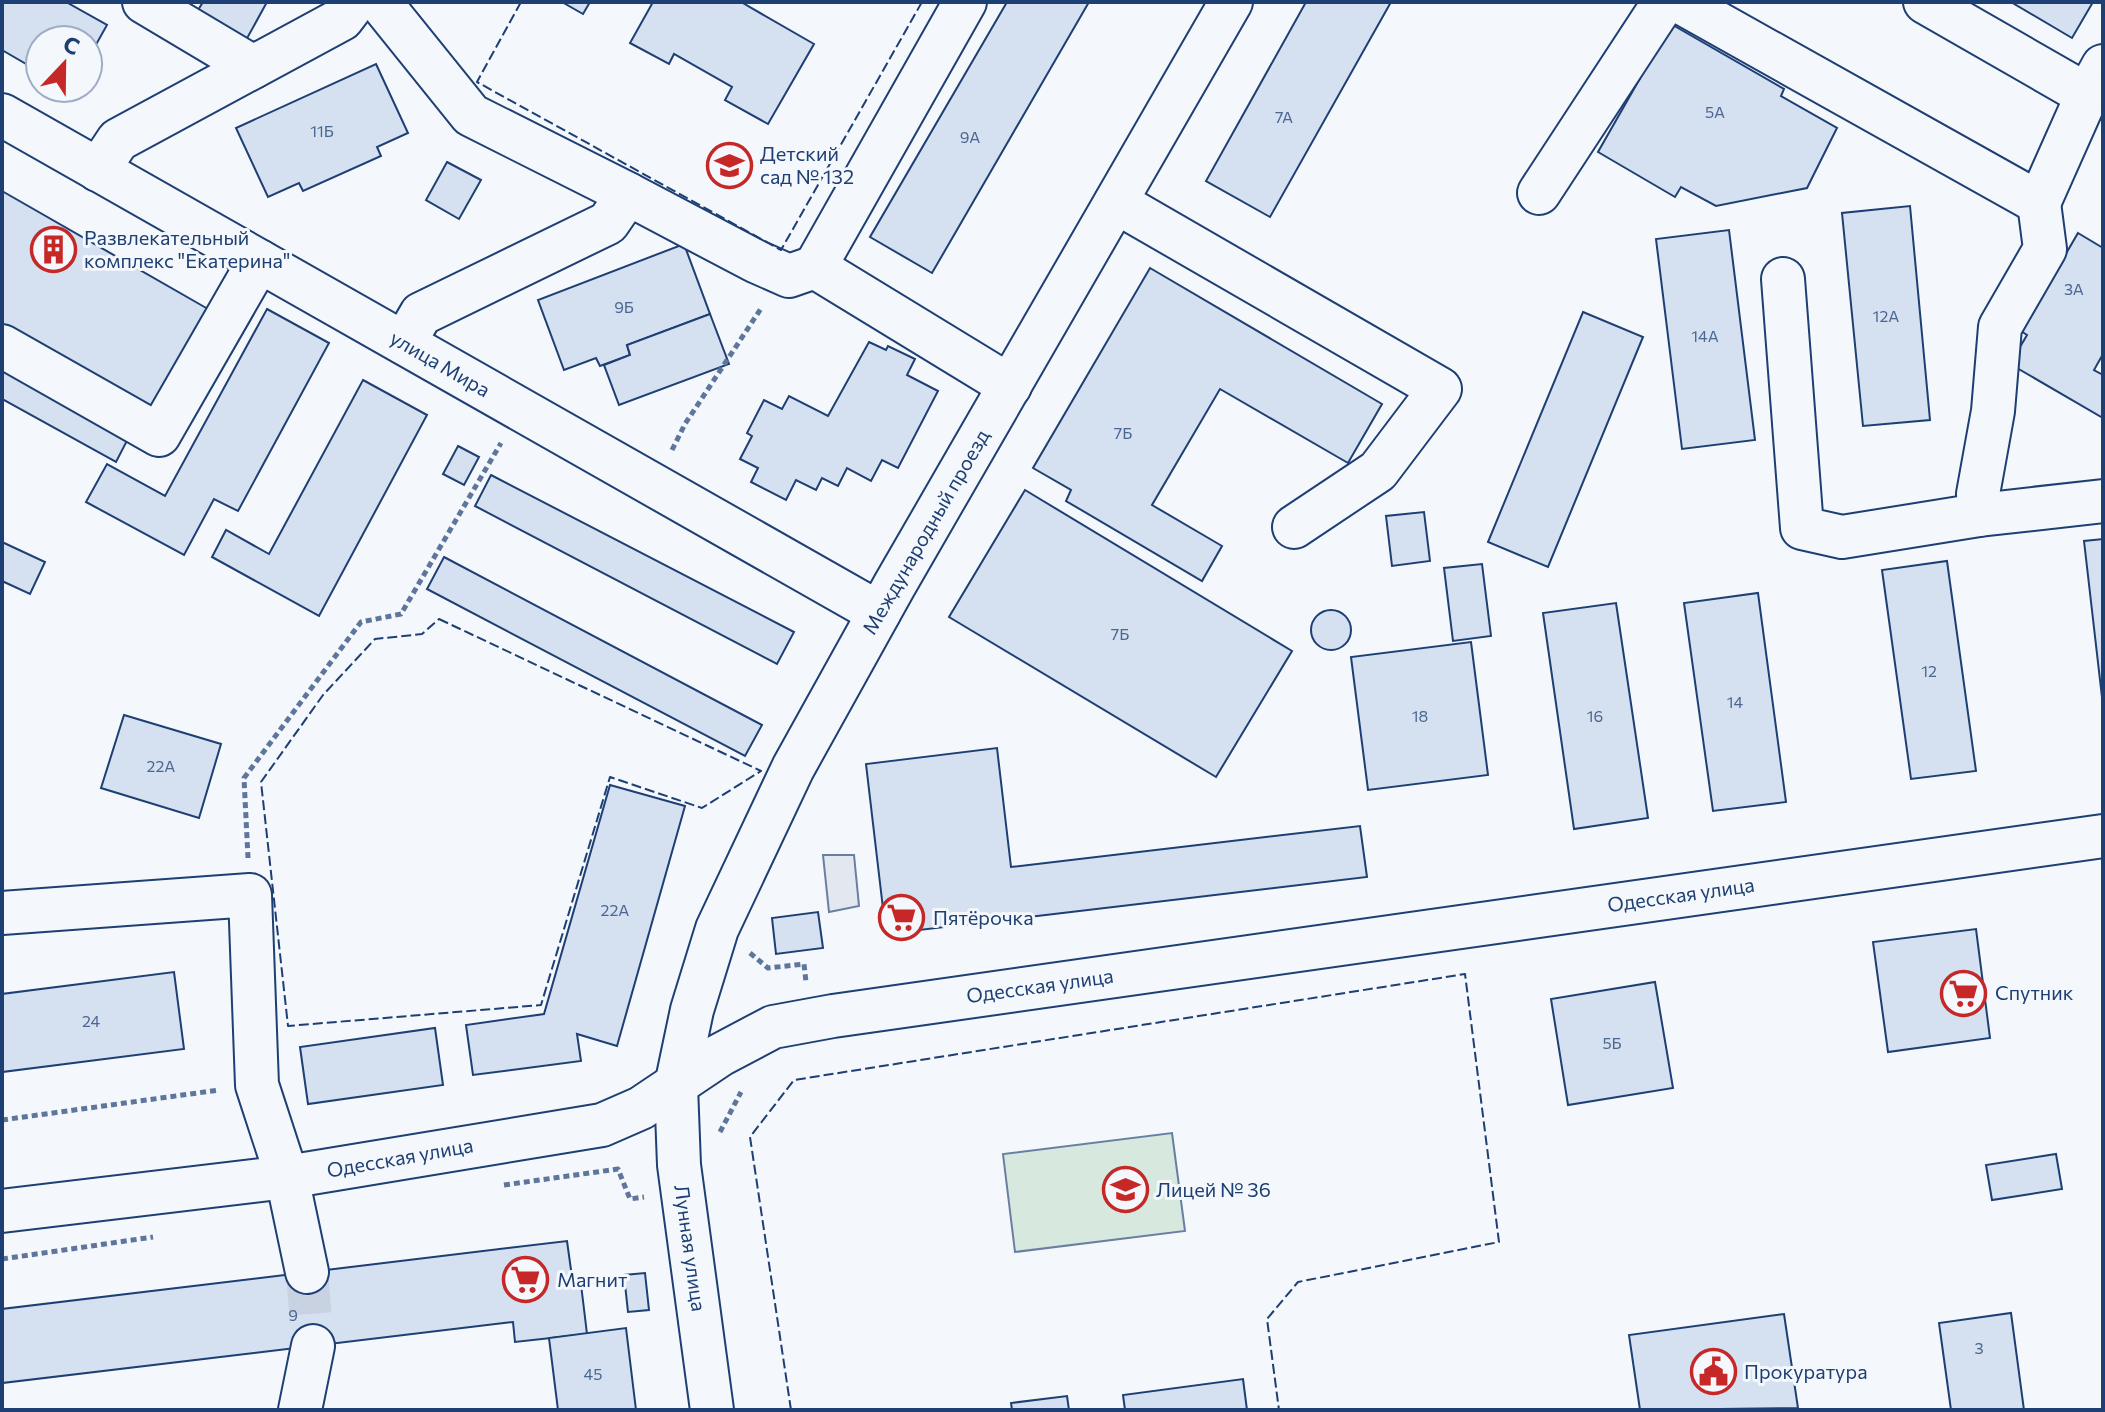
<svg xmlns="http://www.w3.org/2000/svg" width="2105" height="1412" font-family="Commissioner,sans-serif">
  <style>
    .green { fill: #d7e8df; stroke: #687fa3; stroke-width: 2 }
    .parking { fill: #e3e8f0; stroke: #687fa3; stroke-width: 2 }
    .building { fill: #d5e0f0; stroke: #1d3f73; stroke-width: 2 }
    .lines { fill: none; stroke-linecap: round; stroke-linejoin: round }
    .minor-tunnel { stroke: #c9d2e0; stroke-width: 42; stroke-dasharray: 42 21; stroke-linecap: butt }
    .minor-casing { stroke: #1d3f73; stroke-width: 46 }
    .path { stroke: #5e769c; stroke-width: 5; stroke-dasharray: 6 4; stroke-linecap: butt }
    .minor { stroke: #f4f7fb; stroke-width: 42 }
    .fence { stroke: #1d3f73; stroke-width: 2; stroke-dasharray: 10 4; stroke-linecap: butt }
    .labels { text-anchor: middle; stroke-width: 6; stroke-linejoin: round; paint-order: stroke }
    .number-label { font-size: 16px; fill: #4b6792 }
    .poi-label { font-size: 20px; fill: #1d3f73; stroke: #f4f7fb; text-anchor: start }
    .street-label { font-size: 20px; fill: #1d3f73; stroke: #f4f7fb }
  </style>
  <rect width="100%" height="100%" fill="#f4f7fb"/>
  <path class="green" d="M 1172,1133 L 1185,1231 L 1015,1252 L 1003,1154 Z"/>
  <path class="parking" d="M 823,855 L 854,855 L 859,906 L 829,912 Z"/>
  <g class="building">
    <path d="M 2,2 L 66,2 L 107,25 L 88,59 L 88,40 L 40,40 L 40,72 L 2,50 Z"/>
    <path d="M 203,2 L 267,2 L 245,42 L 195,15 Z"/>
    <path d="M 562,2 L 590,2 L 583,14 Z"/>
    <path d="M 653,2 L 741,2 L 814,44 L 768,124 L 725,100 L 732,87 L 674,54 L 669,64 L 630,43 Z"/>
    <path d="M 1007,2 L 1089,2 L 932,273 L 870,237 Z"/>
    <path d="M 1306,2 L 1391,2 L 1270,217 L 1206,181 Z"/>
    <path d="M 2011,2 L 2093,2 L 2072,38 Z"/>
    <path d="M 1671,24 L 1784,89 L 1781,96 L 1837,128 L 1807,188 L 1716,206 L 1681,187 L 1675,197 L 1598,152 Z"/>
    <path d="M 376,64 L 408,133 L 377,147 L 381,156 L 303,191 L 299,183 L 268,197 L 236,128 Z"/>
    <path d="M 447,162 L 481,180 L 459,219 L 426,200 Z"/>
    <path d="M 2,191 L 208,309 L 147,414 L 2,332 Z"/>
    <path d="M 1910,206 L 1930,420 L 1863,426 L 1842,213 Z"/>
    <path d="M 1729,230 L 1755,440 L 1682,449 L 1656,239 Z"/>
    <path d="M 2078,233 L 2103,248 L 2103,354 L 2094,370 L 2103,375 L 2103,418 L 2010,364 L 2027,335 L 2021,331 Z"/>
    <path d="M 684,244 L 710,314 L 627,345 L 630,355 L 600,366 L 596,358 L 564,370 L 538,300 Z"/>
    <path d="M 1150,268 L 1382,404 L 1348,463 L 1220,389 L 1152,505 L 1222,546 L 1202,581 L 1066,501 L 1071,490 L 1033,468 Z"/>
    <path d="M 267,309 L 329,343 L 238,511 L 214,499 L 184,555 L 86,502 L 107,464 L 165,496 Z"/>
    <path d="M 1583,312 L 1643,337 L 1548,567 L 1488,542 Z"/>
    <path d="M 710,314 L 729,364 L 619,405 L 604,365 L 630,355 L 627,345 Z"/>
    <path d="M 869,342 L 886,350 L 888,346 L 915,359 L 907,375 L 938,391 L 898,468 L 882,460 L 871,481 L 847,468 L 838,486 L 822,478 L 816,490 L 796,480 L 786,500 L 751,482 L 758,468 L 740,459 L 752,436 L 747,433 L 764,400 L 782,409 L 789,396 L 828,416 Z"/>
    <path d="M 2,360 L 132,431 L 116,462 L 2,399 Z"/>
    <path d="M 363,380 L 427,415 L 319,616 L 212,557 L 226,530 L 269,554 Z"/>
    <path d="M 458,446 L 479,457 L 464,485 L 443,474 Z"/>
    <path d="M 491,475 L 794,632 L 777,664 L 475,506 Z"/>
    <path d="M 1025,490 L 1292,651 L 1216,777 L 949,617 Z"/>
    <path d="M 1424,512 L 1430,561 L 1392,566 L 1386,516 Z"/>
    <path d="M 2103,539 L 2103,706 L 2084,541 Z"/>
    <path d="M 2,542 L 45,562 L 30,594 L 2,581 Z"/>
    <path d="M 444,557 L 762,725 L 745,756 L 427,589 Z"/>
    <path d="M 1947,561 L 1976,771 L 1911,779 L 1882,570 Z"/>
    <path d="M 1482,564 L 1491,636 L 1453,641 L 1444,568 Z"/>
    <path d="M 1758,593 L 1786,802 L 1713,811 L 1684,603 Z"/>
    <path d="M 1616,603 L 1648,818 L 1574,829 L 1543,613 Z"/>
    <circle cx="1331" cy="630" r="20"/>
    <path d="M 1471,642 L 1488,775 L 1368,790 L 1351,657 Z"/>
    <path d="M 124,715 L 221,744 L 199,818 L 101,788 Z"/>
    <path d="M 997,748 L 1011,867 L 1360,826 L 1367,877 L 886,934 L 866,764 Z"/>
    <path d="M 610,785 L 685,806 L 617,1046 L 577,1034 L 581,1061 L 473,1075 L 466,1025 L 544,1014 Z"/>
    <path d="M 818,912 L 823,948 L 776,954 L 772,918 Z"/>
    <path d="M 1976,929 L 1990,1038 L 1888,1052 L 1873,942 Z"/>
    <path d="M 174,972 L 184,1049 L 2,1072 L 2,994 Z"/>
    <path d="M 1655,982 L 1673,1088 L 1568,1105 L 1551,999 Z"/>
    <path d="M 435,1028 L 443,1085 L 308,1104 L 300,1047 Z"/>
    <path d="M 2056,1154 L 2062,1189 L 1992,1200 L 1986,1165 Z"/>
    <path d="M 567,1241 L 572,1277 L 580,1276 L 587,1334 L 515,1342 L 513,1322 L 2,1383 L 2,1309 Z"/>
    <path d="M 645,1273 L 649,1310 L 628,1312 L 624,1275 Z"/>
    <path d="M 2011,1313 L 2024,1410 L 1951,1410 L 1939,1323 Z"/>
    <path d="M 1784,1314 L 1798,1408 L 1640,1410 L 1629,1335 Z"/>
    <path d="M 626,1328 L 636,1410 L 558,1410 L 549,1338 Z"/>
    <path d="M 1243,1379 L 1247,1410 L 1125,1410 L 1123,1395 Z"/>
    <path d="M 1067,1396 L 1069,1410 L 1012,1410 L 1011,1403 Z"/>
  </g>
  <g class="lines">
    <path class="minor-tunnel" d="M 307,1272 L 313,1346"/>
    <defs>
      <g id="minor">
        <path d="M 144,2 L 253,67"/>
        <path d="M 380,2 L 471,115 L 628,194"/>
        <path d="M 1680,2 L 2039,203 L 2087,95 L 2103,66"/>
        <path d="M 1925,2 L 2087,95"/>
        <path d="M 2,115 L 879,613"/>
        <path d="M 98,170 L 118,140 L 342,19 L 355,2"/>
        <path d="M 1539,193 L 1664,2"/>
        <path d="M 1116,202 L 1440,389 L 1378,471 L 1294,527"/>
        <path d="M 815,267 L 965,2"/>
        <path d="M 1783,279 L 1802,528 L 1842,537 L 1979,515 L 2103,501"/>
        <path d="M 404,343 L 421,314 L 608,223 L 628,194 L 755,261 L 789,276 L 815,267 L 1010,386"/>
        <path d="M 2,346 L 159,435 L 259,261"/>
        <path d="M 1979,515 L 1978,494 L 1993,411 L 2000,327 L 2045,249 L 2039,203"/>
        <path d="M 2,913 L 250,895 L 257,1085 L 287,1177 L 307,1272"/>
        <path d="M 2,1211 L 287,1177 L 602,1125 L 641,1108 L 720,1055 L 773,1027 L 833,1016 L 2103,836"/>
        <path d="M 300,1410 L 313,1346"/>
        <path d="M 712,1410 L 679,1165 L 676,1086 L 692,1010 L 717,929 L 793,768 L 894,586 L 1231,2"/>
      </g>
    </defs>
    <use href="#minor" class="minor-casing"/>
    <g class="path">
      <path d="M 672,450 L 685,424 L 762,307"/>
      <path d="M 248,858 L 244,778 L 361,622 L 401,614 L 501,443"/>
      <path d="M 750,953 L 768,968 L 804,964 L 806,982"/>
      <path d="M 2,1120 L 219,1090"/>
      <path d="M 720,1132 L 741,1092"/>
      <path d="M 504,1185 L 618,1169 L 630,1199 L 644,1197"/>
      <path d="M 2,1259 L 153,1237"/>
    </g>
    <use href="#minor" class="minor"/>
    <g class="fence">
      <path d="M 521,2 L 477,82 L 781,250 L 922,2"/>
      <path d="M 439,619 L 761,771 L 702,808 L 610,777 L 541,1005 L 288,1026 L 261,782 L 323,695 L 375,639 L 422,634 Z"/>
      <path d="M 791,1410 L 750,1137 L 794,1080 L 1465,974 L 1499,1242 L 1298,1282 L 1267,1319 L 1279,1410"/>
    </g>
  </g>
  <defs>
    <symbol id="school-ring" viewBox="-11 -11 22 22"><circle r="9.5" fill="#f4f7fb" stroke="#c62828" stroke-width="1.5"/><path d="M0-5L7-2L0 1L-7-2ZM-4 1L0 2.5L4 1V4Q0 6-4 4Z" fill="#c62828"/></symbol>
    <symbol id="building-ring" viewBox="-11 -11 22 22"><circle r="9.5" fill="#f4f7fb" stroke="#c62828" stroke-width="1.5"/><path d="M-4-6H4V6H1V3H-1V6H-4ZM-2.5-4.3h1.7v1.8h-1.7ZM.8-4.3h1.7v1.8H.8ZM-2.5-1h1.7V.8h-1.7ZM.8-1h1.7V.8H.8Z" fill="#c62828"/></symbol>
    <symbol id="supermarket-ring" viewBox="-11 -11 22 22"><circle r="9.5" fill="#f4f7fb" stroke="#c62828" stroke-width="1.5"/><path d="M-6-5.5h2.5l.6 2H6L4.5 2H-2.5L-4.4-4H-6ZM-1.5 3.2a1.3 1.3 0 1 0 .1 0ZM3 3.2a1.3 1.3 0 1 0 .1 0Z" fill="#c62828"/></symbol>
    <symbol id="civic-ring" viewBox="-11 -11 22 22"><circle r="9.5" fill="#f4f7fb" stroke="#c62828" stroke-width="1.5"/><path d="M-.6-6.5H3V-4.5H.6V-3L4-1V1h2V6H-6V1h2V-1L-.6-3ZM-1.2 2.5V6h2.4V2.5Z" fill="#c62828"/></symbol>
  </defs>
  <g fill-rule="evenodd">
    <use href="#school-ring" x="704" y="140" width="51" height="51"/>
    <use href="#building-ring" x="28" y="224" width="51" height="51"/>
    <use href="#supermarket-ring" x="876" y="892" width="51" height="51"/>
    <use href="#supermarket-ring" x="1938" y="968" width="51" height="51"/>
    <use href="#school-ring" x="1100" y="1164" width="51" height="51"/>
    <use href="#supermarket-ring" x="500" y="1254" width="51" height="51"/>
    <use href="#civic-ring" x="1688" y="1346" width="51" height="51"/>
  </g>
  <g class="labels">
    <g class="number-label">
      <text x="1715" y="118">5А</text>
      <text x="1284" y="123">7А</text>
      <text x="322" y="137">11Б</text>
      <text x="970" y="143">9А</text>
      <text x="2074" y="295">3А</text>
      <text x="624" y="313">9Б</text>
      <text x="1886" y="322">12А</text>
      <text x="1705" y="342">14А</text>
      <text x="1123" y="439">7Б</text>
      <text x="1120" y="640">7Б</text>
      <text x="1929" y="677">12</text>
      <text x="1735" y="708">14</text>
      <text x="1420" y="722">18</text>
      <text x="1595" y="722">16</text>
      <text x="161" y="772">22А</text>
      <text x="615" y="916">22А</text>
      <text x="91" y="1027">24</text>
      <text x="1612" y="1049">5Б</text>
      <text x="293" y="1321">9</text>
      <text x="1979" y="1354">3</text>
      <text x="593" y="1380">45</text>
    </g>
    <g class="poi-label">
      <text x="760" y="161">Детский<tspan x="760" dy="23">сад № 132</tspan></text>
      <text x="84" y="245">Развлекательный<tspan x="84" dy="23">комплекс "Екатерина"</tspan></text>
      <text x="933" y="925">Пятёрочка</text>
      <text x="1995" y="1000">Спутник</text>
      <text x="1156" y="1197">Лицей № 36</text>
      <text x="557" y="1287">Магнит</text>
      <text x="1744" y="1379">Прокуратура</text>
    </g>
    <g class="street-label">
      <text transform="translate(440 364) rotate(30)" y="7">улица Мира</text>
      <text transform="translate(926 532) rotate(-60)" y="7">Международный проезд</text>
      <text transform="translate(1681 895) rotate(-8)" y="7">Одесская улица</text>
      <text transform="translate(1040 986) rotate(-8)" y="7">Одесская улица</text>
      <text transform="translate(400 1158) rotate(-10)" y="7">Одесская улица</text>
      <text transform="translate(690 1248) rotate(82)" y="7">Лунная улица</text>
    </g>
  </g>
  <rect width="2105" height="1412" fill="none" stroke="#1d3f73" stroke-width="8"/>
  <g transform="translate(64 64) rotate(22)"><circle r="38" fill="#f4f7fb" stroke="#9eadc5" stroke-width="2"/>
  <path d="M0-6L14 30L0 20L-14 30Z" fill="#c62828"/>
  <text y="-12" font-size="22" font-weight="bold" text-anchor="middle" fill="#1d3f73">С</text>
  </g>
</svg>
